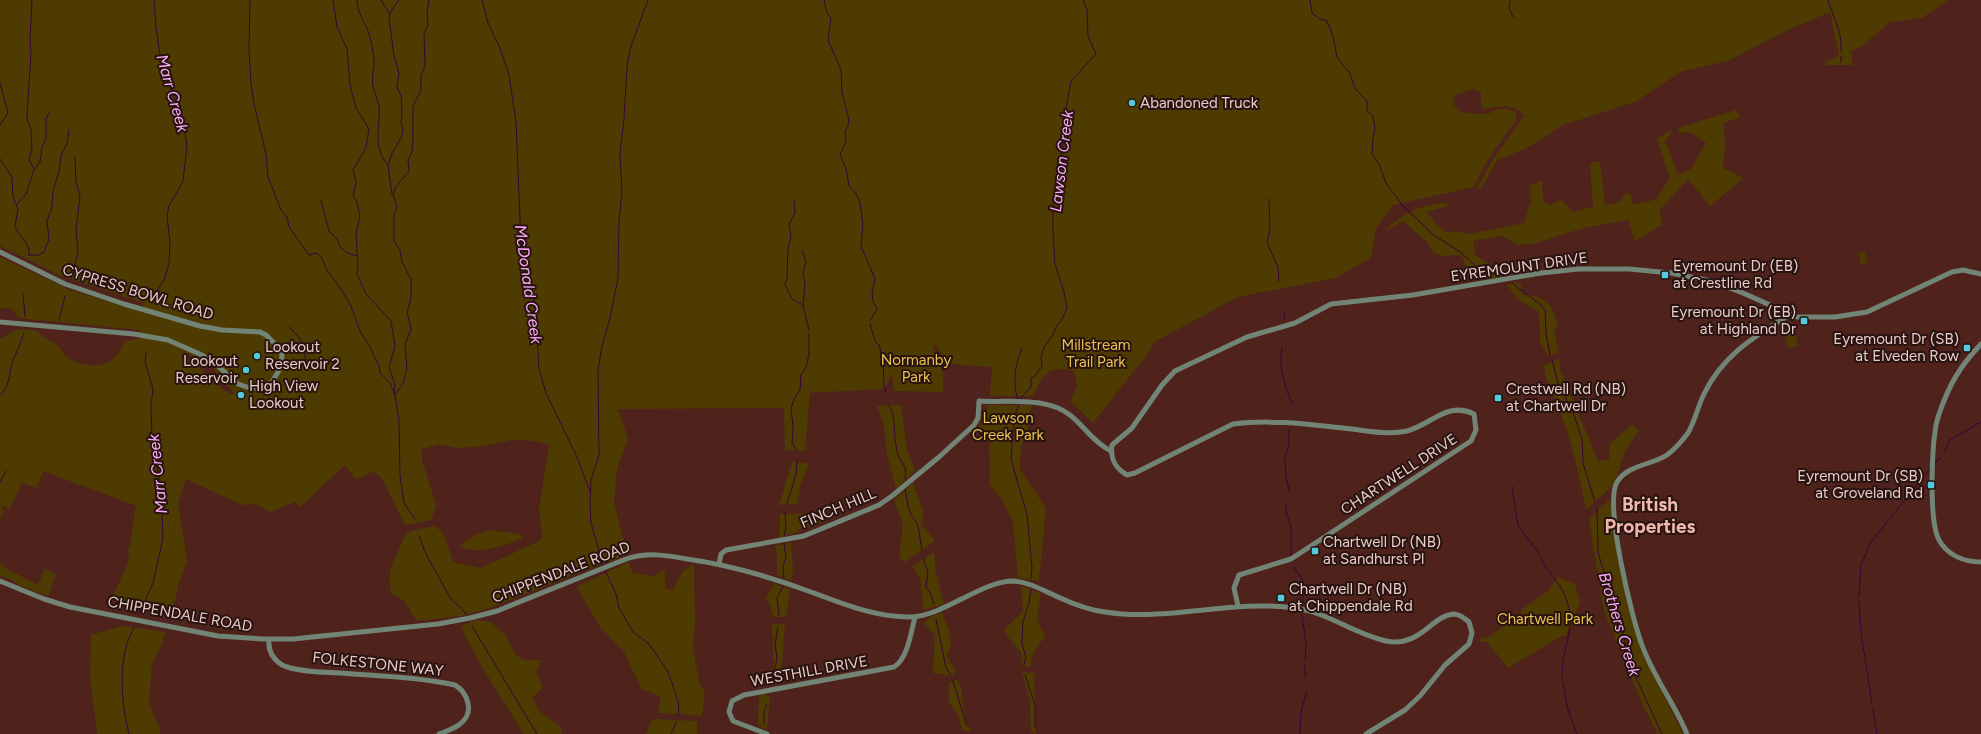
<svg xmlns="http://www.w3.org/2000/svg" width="1981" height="734" font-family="Figtree,sans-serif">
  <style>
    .green { fill: #4e3b01; fill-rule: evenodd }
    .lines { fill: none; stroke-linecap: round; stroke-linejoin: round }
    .stream { stroke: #390238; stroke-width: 1 }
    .tertiary { stroke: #728475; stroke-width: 5 }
    .poi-dot { fill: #54cadc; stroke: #271310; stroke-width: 1.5 }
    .labels { text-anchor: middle; stroke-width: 4; stroke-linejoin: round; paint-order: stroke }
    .poi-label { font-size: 15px; fill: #eaccc7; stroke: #271310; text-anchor: start }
    .street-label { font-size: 15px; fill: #eaccc7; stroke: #271310 }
    .park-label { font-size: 15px; fill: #e9c04f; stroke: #271310 }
    .water-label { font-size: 16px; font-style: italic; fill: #feacf9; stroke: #271310 }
    .district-label { font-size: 19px; font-weight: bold; fill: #f0b7ad; stroke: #271310 }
  </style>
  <rect width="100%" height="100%" fill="#4f221c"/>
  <g class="green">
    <path d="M 0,0 L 1948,0 L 1922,18 L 1890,22 L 1862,46 L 1851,51 L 1853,65 L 1826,65 L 1825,62 L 1839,56 L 1830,12 L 1786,31 L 1728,61 L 1682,71 L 1635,102 L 1563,125 L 1527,148 L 1497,160 L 1481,189 L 1478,188 L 1478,186 L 1494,158 L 1524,116 C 1514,101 1495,108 1481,109 L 1481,93 L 1474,89 L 1455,95 L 1453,104 L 1461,112 L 1479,114 L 1491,113 L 1495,110 L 1504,108 L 1513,111 L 1517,114 L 1516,120 L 1485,164 L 1474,187 L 1393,205 L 1376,228 L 1371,258 L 1335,278 L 1238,297 L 1154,342 L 1149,352 L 1093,423 L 1070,401 L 1077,386 L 1074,371 C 1048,364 1043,375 1033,396 L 990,396 L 992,367 L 950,364 L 935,345 L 933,346 L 943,375 L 943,392 L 894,391 L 892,374 L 884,389 L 810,393 L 805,451 L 785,450 L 784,408 L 618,409 L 628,439 L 617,469 L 614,502 L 626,551 L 624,552 L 625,555 L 487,609 L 460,616 L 418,621 C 412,617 412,612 408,607 C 404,600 399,597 392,594 C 384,569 398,555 406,533 L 419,529 L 436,526 L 444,535 L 453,562 L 481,568 L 541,540 L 542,533 L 539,509 L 549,445 L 535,441 L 512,440 L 484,446 L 456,448 L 440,444 L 422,449 L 422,460 L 436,505 L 431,520 L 405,525 L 383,480 L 374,471 L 356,480 L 345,465 L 300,507 L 295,502 L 271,512 L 254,504 L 242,505 L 186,479 L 178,504 L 187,560 L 178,586 L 172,614 L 157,609 L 152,600 L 146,609 L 117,606 L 113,596 L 129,560 L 128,551 L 130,545 L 136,506 L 43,471 L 37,488 L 22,483 L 9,510 L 3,505 L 1,506 L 5,513 L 2,513 L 0,521 L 0,339 L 18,329 L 38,331 C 46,342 51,339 57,345 C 61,349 63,354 67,357 C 79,366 101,369 113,359 C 119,354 122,347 125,341 L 139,339 L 140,330 L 19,318 L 10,308 L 0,309 L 0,257 L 70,290 L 143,312 L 144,303 L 61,276 L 0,246 ZM 181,354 C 203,353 224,377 235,395 L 229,393 L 211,381 L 213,379 L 199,367 L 199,364 L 195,362 L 193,364 L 182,358 Z"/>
    <path d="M 1736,110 L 1740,117 L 1724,123 L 1725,146 L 1723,168 L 1744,178 L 1710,206 L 1688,179 L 1660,210 L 1662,225 L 1635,241 L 1628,220 L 1584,228 L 1536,243 L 1519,245 L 1501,236 L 1473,241 L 1475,255 L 1499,270 L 1501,278 L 1480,279 L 1477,273 L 1465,265 L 1463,257 L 1457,255 L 1442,256 L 1433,252 L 1427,242 L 1403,221 L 1388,230 L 1386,229 C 1409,210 1417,207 1447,202 L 1448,206 L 1427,212 L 1436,224 L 1446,232 L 1458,231 L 1470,234 L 1524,223 L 1531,201 L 1529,186 L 1542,180 L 1543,201 L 1550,205 L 1562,200 L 1573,212 L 1593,207 L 1590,163 L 1600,161 L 1605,205 L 1620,202 L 1626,192 L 1631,195 L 1633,205 L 1658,199 L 1659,194 L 1670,178 L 1657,139 L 1671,130 L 1671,134 L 1665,141 L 1678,175 L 1691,169 L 1706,143 L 1690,132 L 1680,133 L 1678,128 Z"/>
    <path d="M 1865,252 L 1867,263 L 1861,265 L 1858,253 Z"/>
    <path d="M 1516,282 L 1521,284 L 1522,294 C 1546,297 1550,301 1558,324 L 1554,331 L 1559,353 L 1548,356 L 1540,342 L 1539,312 L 1518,299 L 1507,285 Z"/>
    <path d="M 1794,329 L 1798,346 L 1788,348 L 1784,332 Z"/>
    <path d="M 1560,359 L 1560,370 L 1598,461 L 1609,460 L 1610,443 L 1632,425 L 1639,430 L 1625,451 L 1617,475 L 1611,487 L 1586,510 C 1580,477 1572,443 1560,411 C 1555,396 1545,381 1544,365 Z"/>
    <path d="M 901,405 L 907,450 L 915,470 L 896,489 L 887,455 L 884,426 L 877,406 Z"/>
    <path d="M 988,405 L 1032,405 L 1027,423 L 1028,431 L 1021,445 L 1020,469 L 1046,508 L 1039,581 L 1018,578 L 1013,522 L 1002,500 L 990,485 L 989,432 L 979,427 Z"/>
    <path d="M 792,461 L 809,464 L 800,487 L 797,504 L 779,505 Z"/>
    <path d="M 913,483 L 923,510 L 922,525 L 935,541 L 905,562 L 899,558 L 903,525 L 894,500 Z"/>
    <path d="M 1610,499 L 1613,509 L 1617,559 L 1628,606 L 1642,653 L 1683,734 L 1657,734 L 1638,694 L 1604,611 L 1589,519 Z"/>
    <path d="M 780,514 L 819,514 L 824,517 L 824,522 L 799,529 L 798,532 L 779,538 Z"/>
    <path d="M 489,530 L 521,534 L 523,538 C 502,546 483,555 461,547 L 460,545 L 475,535 Z"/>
    <path d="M 791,542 L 793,571 L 791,581 L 777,575 L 777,554 L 775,546 Z"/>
    <path d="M 934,552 L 936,573 L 944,604 L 924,610 L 920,578 L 912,566 Z"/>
    <path d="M 628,562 L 633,573 L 653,576 L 665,570 L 665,588 L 672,591 L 683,571 L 694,564 L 695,623 L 693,648 L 699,681 L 705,693 L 702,716 L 658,713 L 661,697 L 648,691 L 642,690 L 624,652 L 600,627 L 577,587 Z"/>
    <path d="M 0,563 L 7,569 L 38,585 L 45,568 L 56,575 L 48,596 L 18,585 L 11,579 L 0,576 Z"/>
    <path d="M 1558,577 L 1575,584 L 1580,602 L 1566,636 L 1562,636 L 1508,668 L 1487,642 L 1480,641 L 1481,637 L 1488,637 L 1522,615 L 1521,610 L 1548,591 Z"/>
    <path d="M 774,584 L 790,589 L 786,617 L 773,617 L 769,602 L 765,599 Z"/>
    <path d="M 1021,586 L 1041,593 L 1037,619 L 1045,637 C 1038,645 1030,655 1031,666 L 1022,667 L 1021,652 L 1012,643 L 1004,630 L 1023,611 Z"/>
    <path d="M 942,612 C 944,620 951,632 951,640 C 951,656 940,649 955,669 L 953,676 L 933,673 L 935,635 L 924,623 L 932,616 Z"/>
    <path d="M 476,620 L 491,622 L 506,636 L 515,654 L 524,660 L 541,660 L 536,672 L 543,688 L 533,697 L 538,710 L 560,726 L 562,734 L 523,734 C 503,698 477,664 461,626 Z"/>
    <path d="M 772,624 L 785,624 L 781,674 L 774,669 Z"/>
    <path d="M 122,626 L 166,632 L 159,651 L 152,663 L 149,704 L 159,726 L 160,734 L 97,734 L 90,675 L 91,635 Z"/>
    <path d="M 1022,672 L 1034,673 L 1036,734 L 1031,732 L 1030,702 Z"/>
    <path d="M 957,680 L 961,686 L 965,719 L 971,731 L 962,730 L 957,713 L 949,703 L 949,682 Z"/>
    <path d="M 765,694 L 770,698 L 767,730 L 758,725 L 759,695 Z"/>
    <path d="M 652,719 L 697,721 L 697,734 L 646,734 Z"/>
  </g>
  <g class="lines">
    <g class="stream">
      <path d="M 154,0 L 156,27 L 162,69 L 182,115 L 187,146 L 183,181 L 169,206 L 167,216 L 170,243 L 169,264 L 164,280 L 157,291 L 156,300"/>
      <path d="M 250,0 L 249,50 L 251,83 L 254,104 L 266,154 L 268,177 L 281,210 L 287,217 L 289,227 L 309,255 L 316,253 L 321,256 L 327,270 L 343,292 L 351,306 L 360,331 L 369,345 L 379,366 L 380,373 L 390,383 L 395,395"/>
      <path d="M 333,0 L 337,27 L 347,49 L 350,85 L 356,108 L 369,129 L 366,148 L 353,170 L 356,182 L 353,196 L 357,202 L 360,216 L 356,233 L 358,266 L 357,274 L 366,294 L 391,321 L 395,346 L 389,367 L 395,384 L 394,393"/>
      <path d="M 357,0 C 357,12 364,21 368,31 C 371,39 373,50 374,59 C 375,67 371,78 373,86 C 374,92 378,101 379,106 C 381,128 371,145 388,165"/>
      <path d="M 381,0 L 390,14"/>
      <path d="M 482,0 L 488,23 L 500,48 L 509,75 L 516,122 L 521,242 L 535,303 L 539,369 L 546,393 L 576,455 L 590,491"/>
      <path d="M 824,0 L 826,10 L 831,19 L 828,40 L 841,70 L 842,93 L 849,120 L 848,126 L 845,131 L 846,141 L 840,155 L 846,168 L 849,186 L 856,193 L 860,202 L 863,225 L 861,246 L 875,279 L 872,293 L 873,302 L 877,309 L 870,321"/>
      <path d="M 1310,0 L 1312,13 L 1320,19 L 1327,21 L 1333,36 L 1337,57 L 1349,72 L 1356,90 L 1367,101 L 1367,111 L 1373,116 L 1375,129 L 1373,139 L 1372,154 L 1379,164 L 1386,183 L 1403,206 L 1435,236 L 1460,252 L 1477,267 L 1506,276"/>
      <path d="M 1510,0 L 1509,8 L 1513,17"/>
      <path d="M 1828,0 C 1834,20 1842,30 1841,51"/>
      <path d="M 1841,62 L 1841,56"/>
      <path d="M 0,83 L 8,113 L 0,125"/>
      <path d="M 0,159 L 12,177 L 13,197 L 18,209 L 15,226 C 19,238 30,241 29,255"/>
      <path d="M 35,169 L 40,162 L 42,147 L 46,139 L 46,119 L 49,113"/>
      <path d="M 392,194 L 388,166 L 392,153 L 401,138 L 403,131 L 401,122 L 402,111 L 401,96 L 397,87 L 399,73 L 394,56 L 389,18 L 391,11 L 399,0"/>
      <path d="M 1269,199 L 1270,229 L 1267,243 L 1278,267 L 1279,281"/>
      <path d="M 321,200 L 329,231 L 337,239 L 341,248 L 348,253 L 357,256"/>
      <path d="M 794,200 L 795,213 L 789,224 L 791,236 L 788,248 L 787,278 L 785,285 L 792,299 L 803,305"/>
      <path d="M 17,204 L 26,194 L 34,169 L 29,160 L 32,149 L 31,129 L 27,120 L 27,114 L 31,55 L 30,38 L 32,0"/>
      <path d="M 802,251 L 806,261 L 803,273 L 805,284 L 803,305 L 809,330"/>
      <path d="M 29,255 L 39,255 L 44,252 L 49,239 L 47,221 L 52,207 L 53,191 L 59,171 L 61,155 L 67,144 L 69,130"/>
      <path d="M 71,278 L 78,252 L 76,230 L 80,196 L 76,182 L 75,157"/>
      <path d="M 1513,284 L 1540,304 L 1545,311 L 1546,333 L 1550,355"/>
      <path d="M 23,293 L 25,317"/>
      <path d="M 1284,313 L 1285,320"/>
      <path d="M 59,321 L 65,296"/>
      <path d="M 870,324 L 875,341 L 879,345 L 883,359 L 884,386 L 886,393"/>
      <path d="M 289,327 L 298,336 L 303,345 L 306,362"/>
      <path d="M 1282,347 C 1278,365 1285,389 1293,405"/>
      <path d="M 1552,360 L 1558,383 L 1573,412 L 1582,439 L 1583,463 L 1595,502"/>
      <path d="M 0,395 C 10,387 9,374 12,363 C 16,353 21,343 24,333"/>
      <path d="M 1018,399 C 1012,383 1015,364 1022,348"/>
      <path d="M 1020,399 L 1031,387 L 1031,378 L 1035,376 L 1042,366 L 1041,357 L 1044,347 L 1053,335 L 1057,325 L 1062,320 L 1067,308 L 1064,292 L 1055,264 L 1053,232 L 1053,200 L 1063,143 L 1065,114 L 1071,81 L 1096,54 L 1088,36 L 1087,10 L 1083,0"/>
      <path d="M 1019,404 L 1014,418 L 1011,459 L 1027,515 L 1032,568 L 1031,578"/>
      <path d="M 889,405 C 890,409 893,413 893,416 C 895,428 894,439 897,451 C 900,465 908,462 905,479"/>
      <path d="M 797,451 L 792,443 L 793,427 L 791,408 L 795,397 L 800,390 L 801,375 L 806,367 L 809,354 L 809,333"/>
      <path d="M 1944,453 L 1950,440 L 1981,422"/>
      <path d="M 1934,464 L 1941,458"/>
      <path d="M 0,482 L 6,471"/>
      <path d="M 1512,486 L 1518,526 L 1539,553"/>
      <path d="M 905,488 C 907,497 907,504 910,512 C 911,517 917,521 918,526 C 920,533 920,543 922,550"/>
      <path d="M 1289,490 L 1286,477 L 1285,456 L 1289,446 L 1289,430"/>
      <path d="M 1286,503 L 1286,512 L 1291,527 L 1291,555"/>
      <path d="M 787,504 L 796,474 L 797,461"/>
      <path d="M 1597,508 L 1598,553 L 1622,626 L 1629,663 L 1662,734"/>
      <path d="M 415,519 L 404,503 L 400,476 L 399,420 L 395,395 L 403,383 L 407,368 L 405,345 L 411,329 L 407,312 L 411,299 L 411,279 L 402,262 L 400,250 L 394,241 L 394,215 L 397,206 L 393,196 L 395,188 L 409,171 L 408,160 L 412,152 L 413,138 L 413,106 L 421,90 L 421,75 L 425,66 L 424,33 L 428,25 L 427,13 L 429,0"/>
      <path d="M 419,536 L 426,554 L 449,596 C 453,603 461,606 466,614"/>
      <path d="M 784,536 L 786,527 L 785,513"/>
      <path d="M 784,544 L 786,557 L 783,566 L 784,578"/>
      <path d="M 1540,557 C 1547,571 1559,581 1565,596 C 1578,627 1561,648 1562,678"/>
      <path d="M 923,558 L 928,572 L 926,587 L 931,594 L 934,604"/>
      <path d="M 603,565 L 591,523 L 590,503 L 591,480 L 599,455 L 598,370 L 602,346 L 610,318 L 618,278 L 619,221 L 622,191 L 620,153 L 624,119 L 627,67 L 630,49 L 648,0"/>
      <path d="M 1294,567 L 1303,581 L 1303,601"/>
      <path d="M 605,570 L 616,594 L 619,608 L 633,632 L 648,643 L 668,671 L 679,704 L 678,715"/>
      <path d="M 1859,596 L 1861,565 L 1871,542 L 1930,469"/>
      <path d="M 1859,600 L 1861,633 L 1872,703"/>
      <path d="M 779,615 L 777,598 L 783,587"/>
      <path d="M 1302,615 L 1306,643 L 1305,660"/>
      <path d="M 138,616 L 153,583 L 163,538 L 161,486 L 152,441 L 151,405 L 153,389 L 145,362 L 146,353"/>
      <path d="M 936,619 L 946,668 L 951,675"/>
      <path d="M 472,626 L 537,734"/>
      <path d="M 1024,665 L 1026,658 L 1022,643 L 1023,622 L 1029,603 L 1031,589"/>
      <path d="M 1025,675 L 1035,705 L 1035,728"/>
      <path d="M 1305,677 L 1305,665"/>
      <path d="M 773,681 L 777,657 L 775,645 L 778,627"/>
      <path d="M 953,681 L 967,726"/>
      <path d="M 1563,682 L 1568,710 L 1577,734"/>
      <path d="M 1873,709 L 1877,734"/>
      <path d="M 764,724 L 764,713 L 767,704"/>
      <path d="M 129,734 C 121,704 117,655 134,628"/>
      <path d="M 671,734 L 677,721"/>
      <path d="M 1300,734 L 1301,711 L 1307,691"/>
    </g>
    <g class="tertiary">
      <path d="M 0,252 L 65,284 L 124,304 L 200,326 L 222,330 L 260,332 L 266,335 L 280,349 L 282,355 L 281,367 L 272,382 L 262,387 L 250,388 L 238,384 L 218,366 L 202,355 L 168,340 L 134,334 L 0,322"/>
      <path d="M 1981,344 C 1960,366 1949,385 1939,414 C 1931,436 1929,517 1938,538 C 1946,555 1964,562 1981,562"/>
      <path d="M 719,564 L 721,554 L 726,550 L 804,536 L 879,505 L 892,496 L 939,457 L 974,425 L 978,418 L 979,401 C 1009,403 1045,396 1070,415 C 1084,426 1094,443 1111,451"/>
      <path d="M 0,581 L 44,599 L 70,607 L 218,636 L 263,639 L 293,639 L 438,624 L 470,618 L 497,611 L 626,559 C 647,552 666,555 687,559 C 730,565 771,577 811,592 C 844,604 874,617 909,617 C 943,617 981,581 1013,581 C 1030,582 1044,591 1058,597 C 1073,604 1089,610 1105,612 C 1168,622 1231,599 1295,608 C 1327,612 1354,634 1386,641 C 1420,648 1432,615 1454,614 C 1460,614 1464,618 1469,622 L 1472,633 L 1469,644 L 1445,665 L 1420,696 L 1405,710 L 1366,734"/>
      <path d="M 1238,606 L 1234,588 L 1239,575 L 1291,559 L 1471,441 L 1476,430 L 1474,414 C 1448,401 1432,424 1407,431 C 1389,435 1369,431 1352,429 C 1313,425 1272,419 1233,424 L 1135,473 L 1127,475 C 1115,468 1110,459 1112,445 L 1132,428 L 1162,385 L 1175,371 L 1247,337 L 1295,323 L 1331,304 L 1413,295 L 1541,273 L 1578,269 L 1629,269 L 1671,273 L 1711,281 L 1743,293 L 1797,317 L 1835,317 L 1867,312 L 1952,272 L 1963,270 L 1981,274"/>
      <path d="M 269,640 C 268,650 273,659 282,665 C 296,672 324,672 339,673 C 378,676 417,677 455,685 C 468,693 475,713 460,724 C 454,729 446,731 439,734"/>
      <path d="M 767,734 L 733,721 L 729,712 L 732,701 L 744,695 L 894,667 C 908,658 911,632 915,617"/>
      <path d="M 1687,734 C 1674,703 1653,676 1642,645 C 1632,619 1604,504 1617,482 C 1627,465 1652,465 1667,455 C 1675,449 1682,441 1688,433 C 1695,421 1698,406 1704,394 C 1723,355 1754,337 1789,315"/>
    </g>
  </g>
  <g class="poi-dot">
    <circle cx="1132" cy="103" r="4"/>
    <rect x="1661" y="271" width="8" height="8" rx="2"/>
    <rect x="1800" y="317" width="8" height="8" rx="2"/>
    <rect x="1963" y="344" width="8" height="8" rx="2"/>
    <circle cx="257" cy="356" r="4"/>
    <circle cx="246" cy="370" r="4"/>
    <circle cx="241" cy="395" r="4"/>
    <rect x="1494" y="394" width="8" height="8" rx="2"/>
    <rect x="1927" y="481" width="8" height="8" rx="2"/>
    <rect x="1311" y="547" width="8" height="8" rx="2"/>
    <rect x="1277" y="594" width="8" height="8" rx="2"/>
  </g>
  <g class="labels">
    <g class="poi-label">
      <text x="1140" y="108">Abandoned Truck</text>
      <text x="1673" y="271">Eyremount Dr (EB)<tspan x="1673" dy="17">at Crestline Rd</tspan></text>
      <text x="1796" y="317" text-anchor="end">Eyremount Dr (EB)<tspan x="1796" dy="17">at Highland Dr</tspan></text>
      <text x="1959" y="344" text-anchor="end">Eyremount Dr (SB)<tspan x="1959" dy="17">at Elveden Row</tspan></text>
      <text x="265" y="352">Lookout<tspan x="265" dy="17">Reservoir 2</tspan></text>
      <text x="238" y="366" text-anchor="end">Lookout<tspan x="238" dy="17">Reservoir</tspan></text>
      <text x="249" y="391">High View<tspan x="249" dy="17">Lookout</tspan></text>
      <text x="1506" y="394">Crestwell Rd (NB)<tspan x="1506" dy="17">at Chartwell Dr</tspan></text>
      <text x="1923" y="481" text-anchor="end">Eyremount Dr (SB)<tspan x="1923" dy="17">at Groveland Rd</tspan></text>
      <text x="1323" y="547">Chartwell Dr (NB)<tspan x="1323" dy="17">at Sandhurst Pl</tspan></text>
      <text x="1289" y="594">Chartwell Dr (NB)<tspan x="1289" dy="17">at Chippendale Rd</tspan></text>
    </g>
    <g class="street-label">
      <text transform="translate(1519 267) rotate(-8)" y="5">EYREMOUNT DRIVE</text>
      <text transform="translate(138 292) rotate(17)" y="5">CYPRESS BOWL ROAD</text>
      <text transform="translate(1399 474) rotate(-33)" y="5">CHARTWELL DRIVE</text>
      <text transform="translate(838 508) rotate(-23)" y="5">FINCH HILL</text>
      <text transform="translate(561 572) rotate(-21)" y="5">CHIPPENDALE ROAD</text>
      <text transform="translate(180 614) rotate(10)" y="5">CHIPPENDALE ROAD</text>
      <text transform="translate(378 664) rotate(6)" y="5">FOLKESTONE WAY</text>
      <text transform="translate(809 671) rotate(-10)" y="5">WESTHILL DRIVE</text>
    </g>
    <g class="park-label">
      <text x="1096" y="350">Millstream<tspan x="1096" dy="17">Trail Park</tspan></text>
      <text x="916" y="365">Normanby<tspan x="916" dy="17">Park</tspan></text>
      <text x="1008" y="423">Lawson<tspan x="1008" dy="17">Creek Park</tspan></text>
      <text x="1545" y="624">Chartwell Park</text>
    </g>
    <g class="water-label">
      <text transform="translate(173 93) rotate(74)" y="6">Marr Creek</text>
      <text transform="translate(1061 161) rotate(-83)" y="6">Lawson Creek</text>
      <text transform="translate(529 284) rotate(82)" y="6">McDonald Creek</text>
      <text transform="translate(157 474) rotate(-96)" y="6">Marr Creek</text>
      <text transform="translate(1620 624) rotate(73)" y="6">Brothers Creek</text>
    </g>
    <g class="district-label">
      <text x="1650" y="511">British<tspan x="1650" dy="22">Properties</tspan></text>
    </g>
  </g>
</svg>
